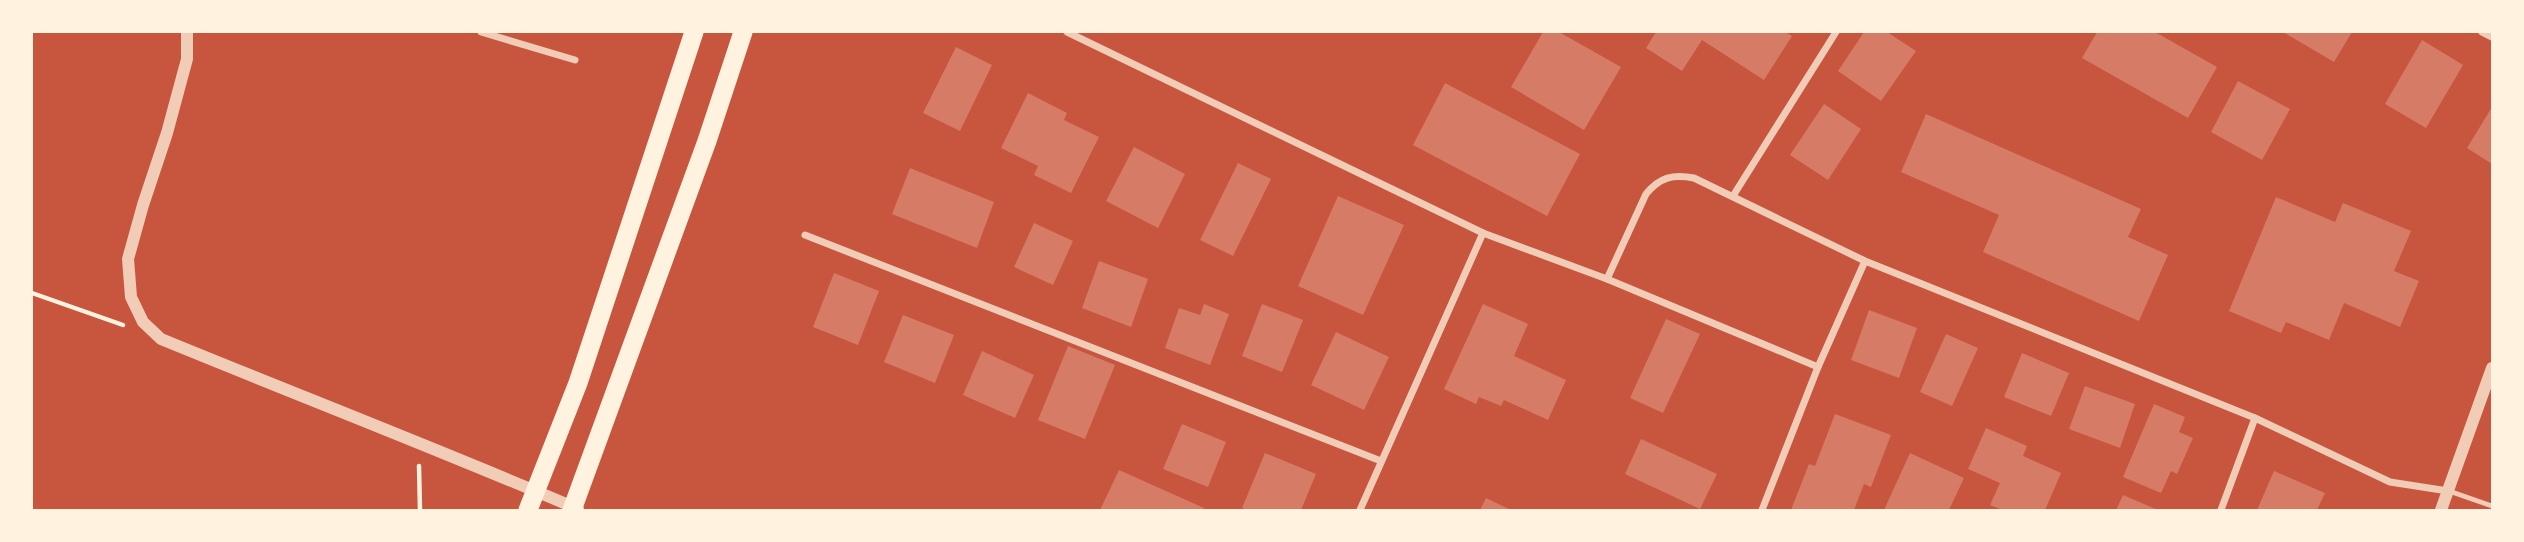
<svg xmlns="http://www.w3.org/2000/svg" width="2524" height="542" font-family="Spectral,serif">
  <style>
    .building { fill: #d67c66 }
    .lines { fill: none; stroke-linecap: round; stroke-linejoin: round }
    .path { stroke: #fff3e0; stroke-width: 4.5 }
    .service { stroke: #f1ccb7; stroke-width: 5 }
    .minor { stroke: #f1ccb7; stroke-width: 7 }
    .tertiary { stroke: #f1ccb7; stroke-width: 12 }
    .trunk { stroke: #fff3e0; stroke-width: 19 }
  </style>
  <rect width="100%" height="100%" fill="#c8553d"/>
  <g class="building">
    <path d="M 1543,32 L 1559,32 L 1621,67 L 1584,130 L 1511,87 Z"/>
    <path d="M 1656,32 L 1785,32 L 1792,36 L 1764,80 L 1702,40 L 1682,71 L 1646,48 Z"/>
    <path d="M 1864,32 L 1887,32 L 1916,51 L 1881,101 L 1838,71 Z"/>
    <path d="M 2097,32 L 2155,32 L 2217,67 L 2188,118 L 2082,58 Z"/>
    <path d="M 2283,32 L 2352,32 L 2334,62 Z"/>
    <path d="M 2422,40 L 2463,65 L 2426,128 L 2385,104 Z"/>
    <path d="M 956,47 L 992,65 L 960,131 L 923,113 Z"/>
    <path d="M 2238,81 L 2290,109 L 2262,160 L 2211,132 Z"/>
    <path d="M 1445,83 L 1580,154 L 1547,216 L 1413,145 Z"/>
    <path d="M 1028,93 L 1067,113 L 1064,120 L 1099,137 L 1071,193 L 1034,175 L 1038,166 L 1001,148 Z"/>
    <path d="M 1824,104 L 1861,129 L 1828,180 L 1790,155 Z"/>
    <path d="M 2492,107 L 2492,164 L 2467,148 Z"/>
    <path d="M 1926,114 L 2141,209 L 2128,237 L 2168,255 L 2139,321 L 1983,252 L 1999,215 L 1901,172 Z"/>
    <path d="M 1134,147 L 1185,174 L 1158,228 L 1106,201 Z"/>
    <path d="M 1238,163 L 1271,179 L 1233,256 L 1200,240 Z"/>
    <path d="M 910,168 L 994,202 L 977,248 L 892,214 Z"/>
    <path d="M 1338,196 L 1404,225 L 1363,315 L 1298,286 Z"/>
    <path d="M 2276,197 L 2335,222 L 2343,203 L 2411,231 L 2394,271 L 2419,281 L 2400,327 L 2344,303 L 2329,340 L 2286,322 L 2281,333 L 2229,311 Z"/>
    <path d="M 1034,223 L 1073,241 L 1053,285 L 1014,267 Z"/>
    <path d="M 1099,261 L 1148,279 L 1131,327 L 1082,308 Z"/>
    <path d="M 834,273 L 879,291 L 858,345 L 813,327 Z"/>
    <path d="M 1204,304 L 1229,314 L 1210,365 L 1165,348 L 1179,308 L 1200,315 Z"/>
    <path d="M 1262,304 L 1303,320 L 1282,372 L 1242,356 Z"/>
    <path d="M 1483,304 L 1528,324 L 1514,356 L 1566,380 L 1548,420 L 1504,400 L 1501,406 L 1479,397 L 1476,404 L 1444,389 Z"/>
    <path d="M 1869,310 L 1917,328 L 1899,378 L 1851,360 Z"/>
    <path d="M 903,315 L 954,335 L 935,383 L 884,362 Z"/>
    <path d="M 1666,319 L 1700,334 L 1663,413 L 1630,398 Z"/>
    <path d="M 1336,332 L 1389,357 L 1364,410 L 1311,385 Z"/>
    <path d="M 1946,334 L 1978,348 L 1952,406 L 1920,392 Z"/>
    <path d="M 1068,346 L 1115,365 L 1085,439 L 1038,420 Z"/>
    <path d="M 982,351 L 1034,375 L 1015,418 L 963,395 Z"/>
    <path d="M 2022,353 L 2069,373 L 2051,416 L 2004,397 Z"/>
    <path d="M 2085,386 L 2135,404 L 2120,448 L 2069,429 Z"/>
    <path d="M 2154,404 L 2185,417 L 2179,432 L 2193,438 L 2177,474 L 2171,471 L 2161,493 L 2123,477 Z"/>
    <path d="M 1835,414 L 1891,435 L 1871,487 L 1864,484 L 1854,510 L 1791,510 L 1809,464 L 1815,466 Z"/>
    <path d="M 1182,424 L 1226,442 L 1208,487 L 1163,469 Z"/>
    <path d="M 1986,428 L 2027,446 L 2023,456 L 2061,473 L 2045,510 L 2003,510 L 1990,505 L 2000,483 L 1968,469 Z"/>
    <path d="M 1641,439 L 1717,474 L 1700,509 L 1625,474 Z"/>
    <path d="M 1265,453 L 1316,474 L 1301,510 L 1247,510 L 1242,508 Z"/>
    <path d="M 1910,453 L 1964,478 L 1949,510 L 1884,510 Z"/>
    <path d="M 1119,470 L 1204,508 L 1202,510 L 1100,510 Z"/>
    <path d="M 2274,471 L 2325,493 L 2317,510 L 2257,510 Z"/>
    <path d="M 2123,495 L 2158,510 L 2116,510 Z"/>
    <path d="M 1486,498 L 1511,510 L 1480,510 Z"/>
  </g>
  <g class="lines">
    <g class="path">
      <path d="M 32,293 L 123,325"/>
      <path d="M 419,466 L 420,510"/>
    </g>
    <path class="service" d="M 2449,491 L 2492,506"/>
    <g class="minor">
      <path d="M 481,32 L 575,60"/>
      <path d="M 1067,32 L 1483,233"/>
      <path d="M 2482,32 L 2492,37"/>
      <path d="M 1733,196 L 1836,32"/>
      <path d="M 805,235 L 1381,461"/>
      <path d="M 1865,261 L 1818,367 L 1607,279 L 1646,194 C 1660,177 1673,174 1694,178 L 1865,261 L 2255,418 L 2390,482 L 2448,491"/>
      <path d="M 1360,510 L 1483,233 L 1607,279"/>
      <path d="M 1762,510 L 1818,367"/>
      <path d="M 2221,510 L 2255,418"/>
    </g>
    <g class="tertiary">
      <path d="M 187,32 L 187,59 L 167,133 L 143,205 L 128,259 L 131,297 L 143,322 L 161,339 C 300,396 440,450 578,509"/>
      <path d="M 2441,510 L 2492,368"/>
    </g>
    <g class="trunk">
      <path d="M 528,510 L 578,383 L 694,32"/>
      <path d="M 572,510 L 707,141 L 743,32"/>
    </g>
  </g>
  <rect width="2524" height="542" fill="none" stroke="#fff3e0" stroke-width="66"/>
</svg>
